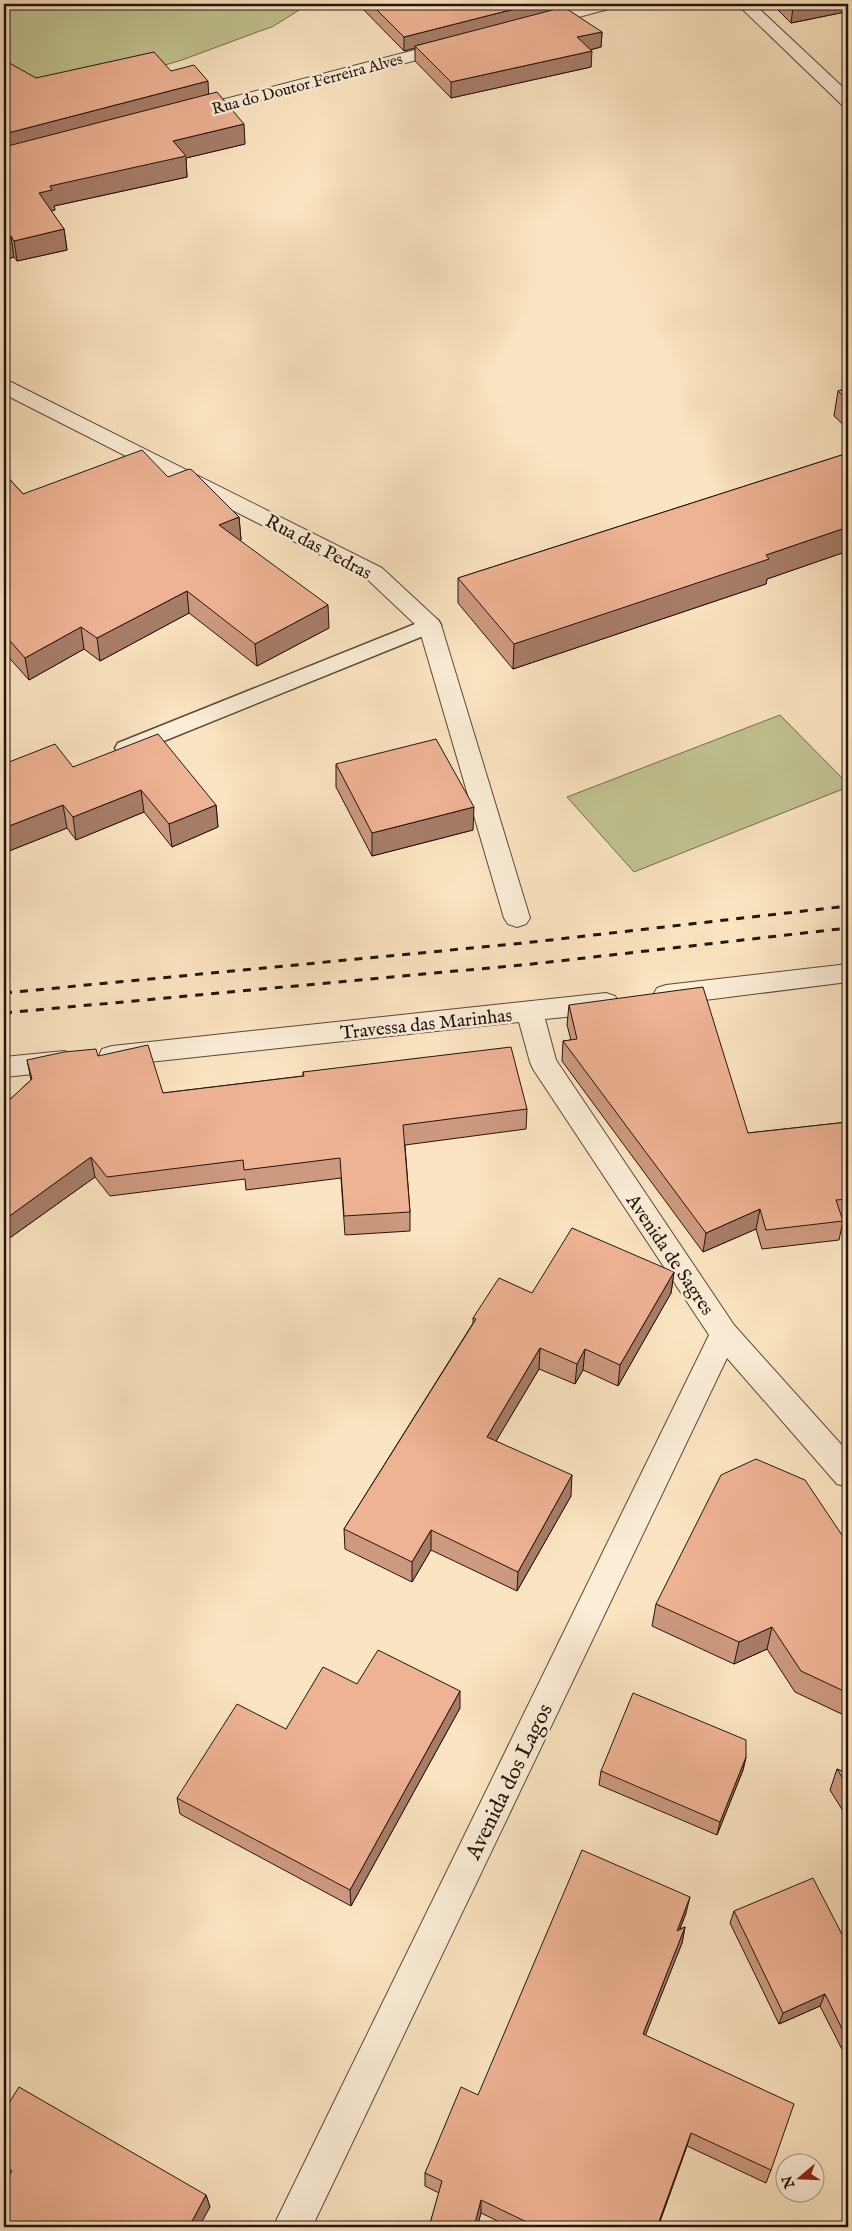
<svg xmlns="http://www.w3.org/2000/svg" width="852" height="2231" font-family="'IM FELL English',serif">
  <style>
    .green { fill: #c1c391; stroke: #726c50 }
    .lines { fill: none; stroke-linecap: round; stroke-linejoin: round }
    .lane-casing { stroke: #59483b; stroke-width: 3 }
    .street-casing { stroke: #59483b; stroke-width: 2 }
    .lane { fill: #fcedd7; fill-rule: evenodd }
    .street { fill: #fcedd7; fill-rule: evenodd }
    .rail { stroke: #23140e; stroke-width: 3; stroke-dasharray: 8 8; stroke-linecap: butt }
    .wall { fill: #cd997f; stroke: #23140e }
    .shaded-wall { fill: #a77d68; stroke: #23140e }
    .building { fill: #eeb294; stroke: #23140e }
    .labels { text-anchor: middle; stroke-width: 5; stroke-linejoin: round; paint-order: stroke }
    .far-street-label { font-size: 16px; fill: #23140e; stroke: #fcedd7 }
    .street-label { font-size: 19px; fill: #23140e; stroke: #fcedd7 }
    .near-street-label { font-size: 22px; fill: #23140e; stroke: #fcedd7 }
  </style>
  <rect width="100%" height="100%" fill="#fbe4c1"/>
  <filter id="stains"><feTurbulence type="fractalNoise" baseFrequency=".004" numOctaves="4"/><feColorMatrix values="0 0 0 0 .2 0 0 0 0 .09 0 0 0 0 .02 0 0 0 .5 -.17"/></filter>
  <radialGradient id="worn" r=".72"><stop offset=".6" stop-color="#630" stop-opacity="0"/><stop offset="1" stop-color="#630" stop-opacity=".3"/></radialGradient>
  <g class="green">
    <path d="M 4,4 L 309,4 L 272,27 L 260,31 L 182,60 L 63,95 L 4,70 Z"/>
    <path d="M 780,715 L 848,784 L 848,787 L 634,872 L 567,797 Z"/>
  </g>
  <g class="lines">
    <defs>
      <path id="lane" d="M 430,618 L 438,620 L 441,625 L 438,630 L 134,753 L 126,756 L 118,753 L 115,748 L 118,743 Z"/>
      <g id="street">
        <path d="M 592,4 L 618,4 L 616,7 L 538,28 L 532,27 L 530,23 L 532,19 Z"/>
        <path d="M 737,4 L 754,4 L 848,92 L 848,106 L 842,105 Z"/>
        <path d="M 450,41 L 456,42 L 458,46 L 456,50 L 192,118 L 186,117 L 183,113 L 186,109 Z"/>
        <path d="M 4,380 L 11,382 L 382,568 L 438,620 L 441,625 L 530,918 L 526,924 L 517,927 L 508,924 L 504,918 L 419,628 L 366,578 L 4,394 Z"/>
        <path d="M 848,964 L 848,982 L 666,1005 L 657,1002 L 653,995 L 657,988 L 666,985 Z"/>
        <path d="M 606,993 L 615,996 L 619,1003 L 615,1010 L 606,1013 L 545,1019 L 556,1060 L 734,1325 L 848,1452 L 848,1487 L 837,1484 L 727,1358 L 312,2227 L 273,2227 L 709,1335 L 533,1069 L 530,1062 L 519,1022 L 112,1066 L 102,1063 L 99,1056 L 102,1049 L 112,1046 Z"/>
        <path d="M 64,1051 L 74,1054 L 77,1061 L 74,1068 L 64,1071 L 4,1077 L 4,1057 Z"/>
      </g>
    </defs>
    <use href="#lane" class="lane-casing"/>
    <use href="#street" class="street-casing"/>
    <use href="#lane" class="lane"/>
    <use href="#street" class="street"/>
    <g class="rail">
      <path d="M 4,993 L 524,943 L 848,906"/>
      <path d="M 4,1013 L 532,964 L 848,928"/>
    </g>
  </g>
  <g class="wall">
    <path d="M 358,4 L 550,4 L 549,11 L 602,32 L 601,47 L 590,50 L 591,67 L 451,98 L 415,61 L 415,48 L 404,51 Z"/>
    <path d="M 772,4 L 848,4 L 848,27 L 845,12 L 791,23 Z"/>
    <path d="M 848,63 L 848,83 L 846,80 Z"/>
    <path d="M 171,71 L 209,94 L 245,144 L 186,158 L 187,177 L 54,206 L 55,210 L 51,211 L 64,229 L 67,250 L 17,261 L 14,257 L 4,260 L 36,78 Z"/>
    <path d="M 848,388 L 848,429 L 834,416 L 838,391 Z"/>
    <path d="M 848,453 L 848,551 L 767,579 L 766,584 L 513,669 L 458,603 L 458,578 Z"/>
    <path d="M 4,473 L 23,494 L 168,477 L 239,517 L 241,540 L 240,540 L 329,628 L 257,666 L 189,613 L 100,661 L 84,649 L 29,680 L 4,652 Z"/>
    <path d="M 4,764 L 73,767 L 216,805 L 218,827 L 172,847 L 144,812 L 76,840 L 67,828 L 4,853 Z"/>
    <path d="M 336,764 L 473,830 L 372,856 L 336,787 Z"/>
    <path d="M 569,1005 L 748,1133 L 848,1122 L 848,1218 L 843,1219 L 843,1221 L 839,1240 L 762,1249 L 756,1229 L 703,1252 L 562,1061 L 563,1041 L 571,1040 L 567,1025 Z"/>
    <path d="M 98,1056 L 163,1093 L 303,1076 L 303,1072 L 527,1109 L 526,1129 L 405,1145 L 410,1212 L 410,1231 L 345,1235 L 341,1178 L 246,1190 L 245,1179 L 110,1196 L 95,1177 L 4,1242 L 4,1105 L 31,1080 L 27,1060 Z"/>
    <path d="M 674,1272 L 671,1293 L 618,1386 L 583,1370 L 575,1384 L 539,1369 L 496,1441 L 571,1496 L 517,1591 L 431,1550 L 412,1582 L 345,1549 L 344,1529 L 473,1323 L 473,1318 L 532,1293 Z"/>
    <path d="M 848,1544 L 848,1717 L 795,1692 L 767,1649 L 734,1664 L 652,1626 L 656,1604 Z"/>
    <path d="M 357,1684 L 460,1708 L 351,1906 L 180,1814 L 177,1798 Z"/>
    <path d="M 746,1757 L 743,1770 L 717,1835 L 599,1785 L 601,1771 Z"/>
    <path d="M 837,1769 L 848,1774 L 848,1819 L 830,1790 Z"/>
    <path d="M 734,1911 L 848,1946 L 848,2061 L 820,2006 L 779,2024 L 730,1923 Z"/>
    <path d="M 686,1913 L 680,1929 L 685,1927 L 682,1943 L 645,2035 L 771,2170 L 766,2183 L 687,2146 L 658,2227 L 510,2227 L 481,2213 L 477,2227 L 429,2227 L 439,2193 L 425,2186 L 425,2173 L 478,2095 Z"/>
    <path d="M 4,2111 L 206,2195 L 210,2207 L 8,2177 L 4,2175 Z"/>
  </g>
  <g class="shaded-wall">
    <path d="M 534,4 L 550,4 L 549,13 L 415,46 L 415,48 L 404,51 L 404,37 Z"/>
    <path d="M 806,4 L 846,4 L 845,12 L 791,23 L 793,7 Z"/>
    <path d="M 602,32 L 601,47 L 577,53 L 577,37 Z"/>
    <path d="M 592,51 L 591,67 L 451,98 L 451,82 Z"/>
    <path d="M 208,81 L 209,101 L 4,155 L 4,134 Z"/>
    <path d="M 244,124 L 245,144 L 186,158 L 187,177 L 54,206 L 55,210 L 41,213 L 39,193 L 50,186 L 173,141 Z"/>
    <path d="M 64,229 L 67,250 L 17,261 L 14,241 Z"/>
    <path d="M 11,236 L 14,257 L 4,260 L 4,239 Z"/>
    <path d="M 239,517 L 241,540 L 221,547 L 219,525 Z"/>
    <path d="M 848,527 L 848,551 L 767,579 L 766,584 L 513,669 L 514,644 L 766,555 Z"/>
    <path d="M 187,591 L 189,613 L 100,661 L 97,638 Z"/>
    <path d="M 328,605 L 329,628 L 257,666 L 255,644 Z"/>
    <path d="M 81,627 L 84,649 L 29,680 L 25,658 Z"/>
    <path d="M 141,790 L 144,812 L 76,840 L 73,817 Z"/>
    <path d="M 63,805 L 67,828 L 4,853 L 4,828 Z"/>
    <path d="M 216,805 L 218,827 L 172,847 L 169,824 Z"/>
    <path d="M 474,807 L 473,830 L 372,856 L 372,833 Z"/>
    <path d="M 91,1157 L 95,1177 L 4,1242 L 4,1220 Z"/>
    <path d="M 760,1209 L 756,1229 L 703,1252 L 706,1233 Z"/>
    <path d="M 674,1272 L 671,1293 L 618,1386 L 620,1365 Z"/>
    <path d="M 540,1348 L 539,1369 L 486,1458 L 487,1437 Z"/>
    <path d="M 585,1349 L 583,1370 L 575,1384 L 577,1364 Z"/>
    <path d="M 572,1475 L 571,1496 L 517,1591 L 518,1572 Z"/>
    <path d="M 431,1530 L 431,1550 L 412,1582 L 412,1562 Z"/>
    <path d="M 772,1627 L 767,1649 L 734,1664 L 739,1642 Z"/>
    <path d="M 460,1691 L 460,1708 L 351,1906 L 350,1890 Z"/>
    <path d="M 746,1757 L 743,1770 L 717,1835 L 720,1822 Z"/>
    <path d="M 690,1897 L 686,1913 L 673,1946 L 677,1931 Z"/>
    <path d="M 685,1927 L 682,1943 L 640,2049 L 643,2034 Z"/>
    <path d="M 825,1994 L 820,2006 L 779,2024 L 783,2013 Z"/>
    <path d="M 691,2133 L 687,2146 L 658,2227 L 657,2227 Z"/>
    <path d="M 206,2195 L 210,2207 L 199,2227 L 189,2227 Z"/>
    <path d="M 481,2200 L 481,2213 L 477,2227 L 474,2227 Z"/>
  </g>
  <g class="building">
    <path d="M 371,4 L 534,4 L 404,37 Z"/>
    <path d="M 790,4 L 806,4 L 793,7 Z"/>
    <path d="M 564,7 L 602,32 L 577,37 L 592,51 L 451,82 L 415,46 Z"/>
    <path d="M 154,52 L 171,71 L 194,65 L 208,81 L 4,134 L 4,60 L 36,78 Z"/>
    <path d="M 217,92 L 244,124 L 173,141 L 186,156 L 50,186 L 52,190 L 39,193 L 64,229 L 14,241 L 11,236 L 4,239 L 4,147 Z"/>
    <path d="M 848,388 L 848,401 L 838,391 Z"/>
    <path d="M 142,450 L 168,477 L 189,469 L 192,470 L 239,517 L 219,525 L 328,605 L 255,644 L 187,591 L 97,638 L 81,627 L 25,658 L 4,634 L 4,473 L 23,494 Z"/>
    <path d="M 848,453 L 848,527 L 766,555 L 769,559 L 514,644 L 458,578 Z"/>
    <path d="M 158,734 L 216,805 L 169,824 L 141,790 L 73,817 L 63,805 L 4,828 L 4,764 L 55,744 L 73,767 Z"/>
    <path d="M 436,739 L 474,807 L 372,833 L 336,764 Z"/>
    <path d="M 703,987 L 748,1133 L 848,1122 L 848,1199 L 836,1200 L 843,1221 L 766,1230 L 760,1209 L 706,1233 L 563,1041 L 577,1039 L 569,1005 Z"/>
    <path d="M 148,1045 L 163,1093 L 304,1076 L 303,1072 L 511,1047 L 527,1109 L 403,1125 L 410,1212 L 344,1216 L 340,1158 L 244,1170 L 243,1160 L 107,1177 L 91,1157 L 4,1220 L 4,1105 L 32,1079 L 27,1060 L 64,1052 L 96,1049 L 98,1056 Z"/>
    <path d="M 572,1228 L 674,1272 L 620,1365 L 585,1349 L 577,1364 L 540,1348 L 487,1437 L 572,1475 L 518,1572 L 431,1530 L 412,1562 L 344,1529 L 476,1319 L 473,1318 L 499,1278 L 532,1293 Z"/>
    <path d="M 756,1459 L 805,1480 L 848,1544 L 848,1693 L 801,1671 L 772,1627 L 739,1642 L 656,1604 L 721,1475 Z"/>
    <path d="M 378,1650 L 460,1691 L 350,1890 L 177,1798 L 237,1704 L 286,1729 L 323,1667 L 357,1684 Z"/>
    <path d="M 633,1693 L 746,1740 L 746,1757 L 720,1822 L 601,1771 Z"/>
    <path d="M 837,1769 L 848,1774 L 848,1787 Z"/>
    <path d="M 582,1850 L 690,1897 L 677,1931 L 685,1927 L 643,2034 L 794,2104 L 771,2170 L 691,2133 L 657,2227 L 537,2227 L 481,2200 L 474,2227 L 429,2227 L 442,2181 L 425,2173 L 461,2087 L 478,2095 Z"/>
    <path d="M 813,1878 L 848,1946 L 848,2041 L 825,1994 L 783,2013 L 734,1911 Z"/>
    <path d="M 19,2087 L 206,2195 L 189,2227 L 4,2227 L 4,2184 L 12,2171 L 4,2166 L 4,2111 Z"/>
  </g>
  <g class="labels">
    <g class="far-street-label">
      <text transform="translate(307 83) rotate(-15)" y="6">Rua do Doutor Ferreira Alves</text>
    </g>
    <g class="street-label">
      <text transform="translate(319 546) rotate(28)" y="7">Rua das Pedras</text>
      <text transform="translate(426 1023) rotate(-6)" y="7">Travessa das Marinhas</text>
      <text transform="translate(671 1254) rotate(56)" y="7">Avenida de Sagres</text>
    </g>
    <g class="near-street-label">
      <text transform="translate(508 1781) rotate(-64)" y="8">Avenida dos Lagos</text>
    </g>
  </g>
  <rect width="852" height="2231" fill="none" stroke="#fbe4c1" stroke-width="20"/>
  <rect x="5" y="5" width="842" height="2221" fill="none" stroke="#23140e" stroke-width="2.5"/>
  <rect x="10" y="10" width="832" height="2211" fill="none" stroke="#23140e"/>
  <g transform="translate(800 2178) rotate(251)"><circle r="24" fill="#fcedd7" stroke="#a59687"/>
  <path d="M0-4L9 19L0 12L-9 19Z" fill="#8f2418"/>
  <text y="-8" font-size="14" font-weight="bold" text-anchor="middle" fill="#23140e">N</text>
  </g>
  <rect width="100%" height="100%" filter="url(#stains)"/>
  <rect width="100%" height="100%" fill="url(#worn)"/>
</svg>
